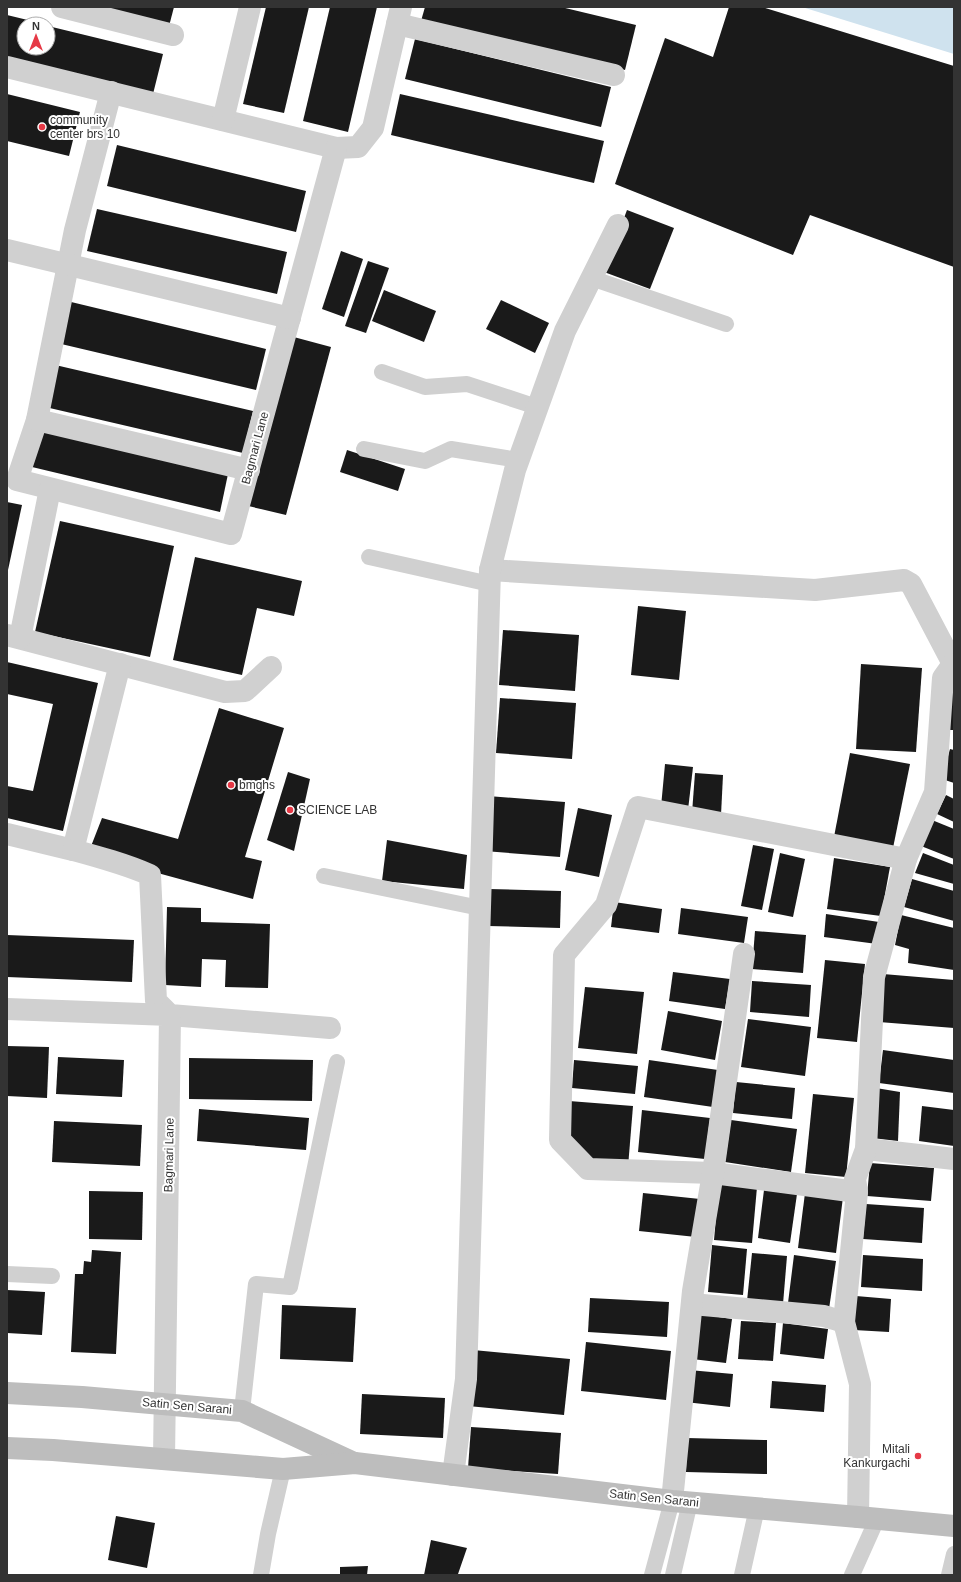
<svg xmlns="http://www.w3.org/2000/svg" width="961" height="1582" font-family="Helvetica,sans-serif">
  <style>
    .water { fill: #cfe2ee }
    .building { fill: #1a1a1a }
    .lines { fill: none; stroke-linecap: round; stroke-linejoin: round }
    .lane { stroke: #d0d0d0; stroke-width: 16 }
    .street { stroke: #d0d0d0; stroke-width: 22 }
    .secondary { stroke: #bdbdbd; stroke-width: 22 }
    .poi-dot { fill: #e63946; stroke: #fff; stroke-width: 1.5 }
    .labels { text-anchor: middle; stroke-width: 4; stroke-linejoin: round; paint-order: stroke }
    .poi-label { font-size: 12px; fill: #333; stroke: #fff; text-anchor: start }
    .street-label { font-size: 12px; fill: #333; stroke: #fff }
  </style>
  <rect width="100%" height="100%" fill="#fff"/>
  <path class="water" d="M 802,7 L 954,7 L 954,54 Z"/>
  <g class="building">
    <path d="M 78,7 L 174,7 L 168,30 Z"/>
    <path d="M 266,7 L 309,7 L 284,113 L 243,104 Z"/>
    <path d="M 330,7 L 377,7 L 348,132 L 303,121 Z"/>
    <path d="M 425,7 L 561,7 L 636,25 L 625,70 L 421,21 Z"/>
    <path d="M 729,7 L 762,7 L 954,66 L 954,267 L 810,215 L 793,255 L 615,184 L 665,38 L 713,57 Z"/>
    <path d="M 7,15 L 40,23 L 24,24 L 24,48 L 48,48 L 48,26 L 163,54 L 153,94 L 7,57 Z"/>
    <path d="M 415,39 L 611,87 L 601,127 L 405,79 Z"/>
    <path d="M 7,94 L 80,112 L 69,156 L 7,141 Z"/>
    <path d="M 400,94 L 604,141 L 594,183 L 391,135 Z"/>
    <path d="M 117,145 L 306,191 L 296,232 L 107,186 Z"/>
    <path d="M 97,209 L 287,252 L 277,294 L 87,251 Z"/>
    <path d="M 627,210 L 674,228 L 650,289 L 604,272 Z"/>
    <path d="M 341,251 L 363,259 L 344,317 L 322,309 Z"/>
    <path d="M 368,261 L 389,268 L 366,333 L 345,326 Z"/>
    <path d="M 384,290 L 436,311 L 424,342 L 372,321 Z"/>
    <path d="M 501,300 L 549,323 L 535,353 L 486,329 Z"/>
    <path d="M 67,301 L 266,349 L 256,390 L 57,343 Z"/>
    <path d="M 290,336 L 331,347 L 286,515 L 244,505 Z"/>
    <path d="M 51,364 L 253,411 L 243,453 L 41,406 Z"/>
    <path d="M 41,430 L 228,474 L 220,512 L 32,467 Z"/>
    <path d="M 347,450 L 405,469 L 398,491 L 340,472 Z"/>
    <path d="M 7,502 L 22,505 L 8,570 L 7,570 Z"/>
    <path d="M 60,521 L 174,546 L 150,657 L 35,632 Z"/>
    <path d="M 195,557 L 302,581 L 294,616 L 257,608 L 242,675 L 173,660 Z"/>
    <path d="M 638,606 L 686,611 L 679,680 L 631,675 Z"/>
    <path d="M 503,630 L 579,635 L 575,691 L 499,685 Z"/>
    <path d="M 7,662 L 98,683 L 63,831 L 7,818 L 7,786 L 33,791 L 53,704 L 7,694 Z"/>
    <path d="M 861,664 L 922,668 L 916,752 L 856,749 Z"/>
    <rect x="947" y="683" width="7" height="47"/>
    <path d="M 500,698 L 576,703 L 572,759 L 496,753 Z"/>
    <path d="M 219,708 L 284,728 L 245,857 L 262,861 L 253,899 L 88,854 L 102,818 L 178,839 Z"/>
    <path d="M 950,749 L 954,750 L 954,783 L 942,779 Z"/>
    <path d="M 850,753 L 910,764 L 893,848 L 834,837 Z"/>
    <path d="M 665,764 L 693,767 L 688,810 L 661,807 Z"/>
    <path d="M 288,772 L 310,779 L 294,851 L 267,840 Z"/>
    <path d="M 695,773 L 723,775 L 721,815 L 692,813 Z"/>
    <path d="M 946,795 L 954,799 L 954,822 L 937,814 Z"/>
    <path d="M 488,796 L 565,802 L 560,857 L 484,851 Z"/>
    <path d="M 578,808 L 612,815 L 599,877 L 565,870 Z"/>
    <path d="M 932,820 L 954,829 L 954,859 L 921,846 Z"/>
    <path d="M 387,840 L 467,855 L 464,889 L 382,881 Z"/>
    <path d="M 753,845 L 774,849 L 762,910 L 741,906 Z"/>
    <path d="M 780,853 L 805,859 L 793,917 L 768,912 Z"/>
    <path d="M 923,853 L 954,865 L 954,884 L 915,873 Z"/>
    <path d="M 834,858 L 890,867 L 881,916 L 827,909 Z"/>
    <path d="M 912,879 L 954,891 L 954,921 L 904,907 Z"/>
    <path d="M 489,889 L 561,891 L 560,928 L 488,926 Z"/>
    <path d="M 614,902 L 662,909 L 659,933 L 611,927 Z"/>
    <path d="M 167,907 L 201,908 L 201,922 L 270,924 L 268,988 L 225,987 L 226,960 L 202,959 L 201,987 L 165,985 Z"/>
    <path d="M 681,908 L 748,917 L 744,943 L 678,934 Z"/>
    <path d="M 826,914 L 879,922 L 877,944 L 824,937 Z"/>
    <path d="M 901,915 L 954,928 L 954,970 L 908,963 L 909,949 L 895,945 Z"/>
    <path d="M 755,931 L 806,935 L 803,973 L 752,969 Z"/>
    <path d="M 7,935 L 134,940 L 132,982 L 7,977 Z"/>
    <path d="M 825,960 L 865,964 L 857,1042 L 817,1038 Z"/>
    <path d="M 673,972 L 730,979 L 725,1009 L 669,1001 Z"/>
    <path d="M 883,974 L 954,980 L 954,1028 L 879,1022 Z"/>
    <path d="M 752,981 L 811,985 L 809,1017 L 750,1012 Z"/>
    <path d="M 585,987 L 644,992 L 637,1054 L 578,1048 Z"/>
    <path d="M 668,1011 L 722,1021 L 715,1060 L 661,1050 Z"/>
    <path d="M 748,1019 L 811,1027 L 805,1076 L 741,1067 Z"/>
    <path d="M 7,1046 L 49,1047 L 47,1098 L 7,1096 Z"/>
    <path d="M 883,1050 L 954,1060 L 954,1093 L 879,1083 Z"/>
    <path d="M 58,1057 L 124,1060 L 122,1097 L 56,1094 Z"/>
    <path d="M 189,1058 L 313,1060 L 312,1101 L 189,1099 Z"/>
    <path d="M 574,1060 L 638,1066 L 635,1094 L 572,1088 Z"/>
    <path d="M 649,1060 L 718,1070 L 713,1107 L 644,1097 Z"/>
    <path d="M 736,1082 L 795,1088 L 792,1119 L 733,1113 Z"/>
    <path d="M 876,1088 L 900,1092 L 898,1141 L 872,1138 Z"/>
    <path d="M 813,1094 L 854,1098 L 846,1177 L 805,1173 Z"/>
    <path d="M 569,1101 L 633,1106 L 628,1167 L 589,1165 L 568,1135 Z"/>
    <path d="M 922,1106 L 954,1110 L 954,1146 L 919,1141 Z"/>
    <path d="M 199,1109 L 309,1118 L 306,1150 L 197,1141 Z"/>
    <path d="M 642,1110 L 710,1118 L 705,1159 L 638,1152 Z"/>
    <path d="M 731,1120 L 797,1129 L 791,1172 L 725,1162 Z"/>
    <path d="M 54,1121 L 142,1125 L 140,1166 L 52,1162 Z"/>
    <path d="M 870,1163 L 934,1168 L 931,1201 L 867,1196 Z"/>
    <path d="M 719,1184 L 757,1187 L 752,1243 L 714,1240 Z"/>
    <path d="M 764,1190 L 797,1194 L 790,1243 L 758,1238 Z"/>
    <path d="M 89,1191 L 143,1192 L 142,1240 L 89,1239 Z"/>
    <path d="M 643,1193 L 700,1199 L 696,1237 L 639,1231 Z"/>
    <path d="M 805,1193 L 843,1197 L 836,1253 L 798,1248 Z"/>
    <path d="M 866,1204 L 924,1208 L 922,1243 L 863,1239 Z"/>
    <path d="M 712,1245 L 747,1249 L 743,1295 L 708,1292 Z"/>
    <path d="M 92,1250 L 121,1252 L 116,1354 L 71,1352 L 75,1274 L 83,1274 L 84,1261 L 91,1262 Z"/>
    <path d="M 752,1253 L 787,1256 L 783,1304 L 747,1301 Z"/>
    <path d="M 794,1255 L 836,1261 L 829,1309 L 788,1303 Z"/>
    <path d="M 863,1255 L 923,1259 L 922,1291 L 861,1287 Z"/>
    <path d="M 7,1290 L 45,1292 L 42,1335 L 7,1333 Z"/>
    <path d="M 856,1296 L 891,1299 L 889,1332 L 854,1330 Z"/>
    <path d="M 590,1298 L 669,1302 L 667,1337 L 588,1332 Z"/>
    <path d="M 282,1305 L 356,1308 L 353,1362 L 280,1359 Z"/>
    <path d="M 698,1314 L 732,1319 L 726,1363 L 692,1359 Z"/>
    <path d="M 741,1321 L 776,1323 L 773,1361 L 738,1359 Z"/>
    <path d="M 783,1323 L 828,1329 L 824,1359 L 780,1354 Z"/>
    <path d="M 586,1342 L 671,1351 L 666,1400 L 581,1391 Z"/>
    <path d="M 473,1350 L 570,1359 L 564,1415 L 468,1406 Z"/>
    <path d="M 689,1370 L 733,1374 L 730,1407 L 685,1402 Z"/>
    <path d="M 772,1381 L 826,1385 L 824,1412 L 770,1408 Z"/>
    <path d="M 362,1394 L 445,1398 L 443,1438 L 360,1434 Z"/>
    <path d="M 471,1427 L 561,1433 L 558,1474 L 468,1468 Z"/>
    <path d="M 687,1438 L 767,1440 L 767,1474 L 686,1472 Z"/>
    <path d="M 116,1516 L 155,1523 L 147,1568 L 108,1560 Z"/>
    <path d="M 431,1540 L 467,1548 L 458,1574 L 424,1575 Z"/>
    <path d="M 368,1566 L 367,1575 L 340,1575 L 340,1567 Z"/>
  </g>
  <g class="lines">
    <g class="lane">
      <path d="M 591,278 L 726,324"/>
      <path d="M 382,372 L 425,387 L 467,384 L 537,407"/>
      <path d="M 364,449 L 425,461 L 451,449 L 518,460"/>
      <path d="M 369,557 L 490,584"/>
      <path d="M 324,876 L 480,908"/>
      <path d="M 7,1274 L 52,1276"/>
      <path d="M 242,1411 L 256,1284 L 290,1287 L 337,1062"/>
      <path d="M 261,1575 L 268,1534 L 283,1469"/>
      <path d="M 652,1575 L 672,1501"/>
      <path d="M 673,1575 L 690,1502"/>
      <path d="M 742,1575 L 757,1508"/>
      <path d="M 852,1575 L 877,1519"/>
      <path d="M 949,1575 L 954,1554"/>
    </g>
    <g class="street">
      <path d="M 62,7 L 173,35"/>
      <path d="M 397,24 L 614,75"/>
      <path d="M 7,67 L 336,148 L 358,147 L 373,128 L 401,7"/>
      <path d="M 111,92 L 75,230 L 37,420 L 17,480 L 231,534 L 336,148"/>
      <path d="M 223,120 L 250,7"/>
      <path d="M 7,250 L 290,318"/>
      <path d="M 37,420 L 249,470"/>
      <path d="M 490,570 L 815,590 L 904,580 L 911,584 L 953,664"/>
      <path d="M 7,635 L 225,692 L 245,691 L 271,667"/>
      <path d="M 20,638 L 50,489"/>
      <path d="M 7,834 L 73,850 L 120,664"/>
      <path d="M 73,850 C 99,857 125,864 150,875 L 156,1001 L 170,1015 L 330,1028"/>
      <path d="M 7,1009 L 170,1015 L 164,1459"/>
      <path d="M 866,1149 L 954,1159"/>
      <path d="M 857,1192 L 713,1173 L 588,1169 L 560,1140 L 564,955 L 606,905 L 638,807 L 906,859"/>
      <path d="M 692,1304 L 824,1316 L 844,1322"/>
      <path d="M 453,1475 L 466,1379 L 490,570 L 515,470 L 565,331 L 618,225"/>
      <path d="M 672,1501 L 693,1291 L 713,1173 L 744,954"/>
      <path d="M 858,1517 L 860,1384 L 844,1322 L 857,1192 L 855,1179 L 866,1149 L 874,977 L 906,859 L 935,792 L 943,678 L 953,664 L 954,664"/>
    </g>
    <g class="secondary">
      <path d="M 7,1393 L 82,1397 L 242,1411 L 354,1463"/>
      <path d="M 7,1448 L 53,1450 L 283,1469 L 355,1463 L 672,1501 L 858,1517 L 954,1526"/>
    </g>
  </g>
  <g class="poi-dot">
    <circle cx="42" cy="127" r="4"/>
    <circle cx="231" cy="785" r="4"/>
    <circle cx="290" cy="810" r="4"/>
    <circle cx="918" cy="1456" r="4"/>
  </g>
  <g class="labels">
    <g class="poi-label">
      <text x="50" y="124">community<tspan x="50" dy="14">center brs 10</tspan></text>
      <text x="239" y="789">bmghs</text>
      <text x="298" y="814">SCIENCE LAB</text>
      <text x="910" y="1453" text-anchor="end">Mitali<tspan x="910" dy="14">Kankurgachi</tspan></text>
    </g>
    <g class="street-label">
      <text transform="translate(255 448) rotate(-75)" y="4">Bagmari Lane</text>
      <text transform="translate(169 1155) rotate(-89)" y="4">Bagmari Lane</text>
      <text transform="translate(187 1406) rotate(5)" y="4">Satin Sen Sarani</text>
      <text transform="translate(654 1498) rotate(6)" y="4">Satin Sen Sarani</text>
    </g>
  </g>
  <rect width="961" height="1582" fill="none" stroke="#333333" stroke-width="16"/>
  <g transform="translate(36 36)"><circle r="19" fill="#ffffff" stroke="#adadad"/>
  <path d="M0-3L7 15L0 10L-7 15Z" fill="#e63946"/>
  <text y="-6" font-size="11" font-weight="bold" text-anchor="middle" fill="#333333">N</text>
  </g>
</svg>
